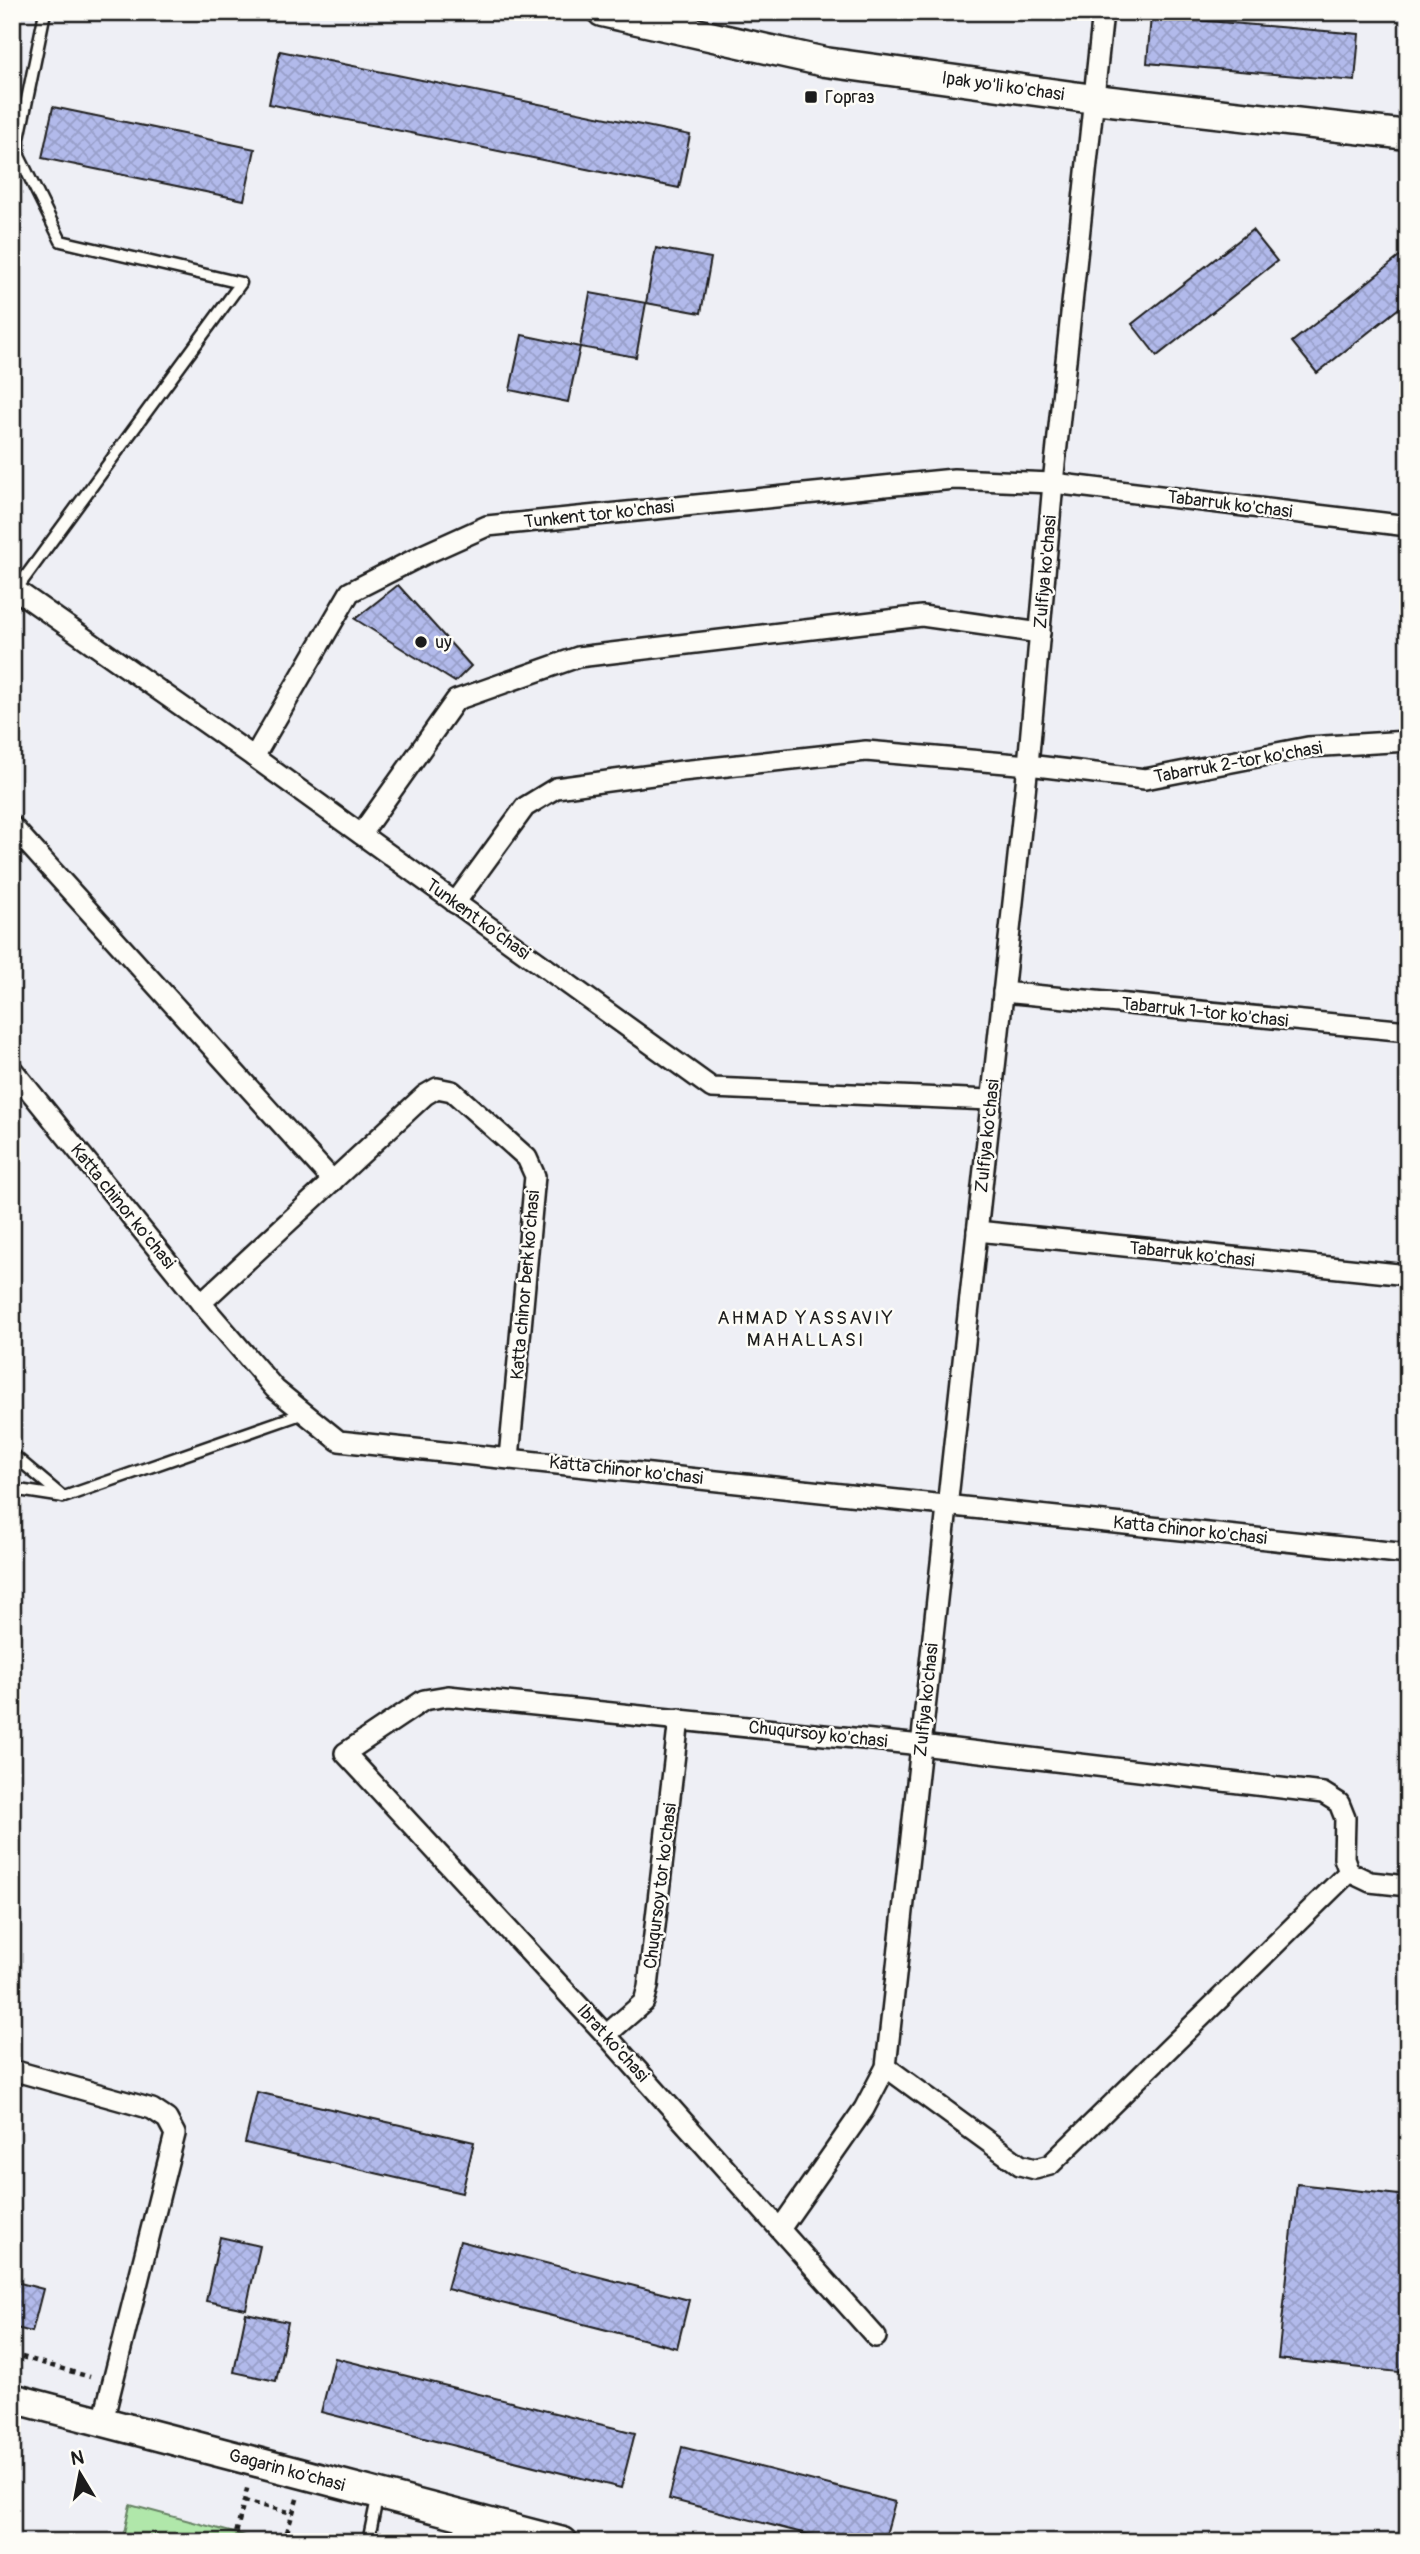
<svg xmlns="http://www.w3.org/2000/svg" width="1420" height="2554" font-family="Pangolin,sans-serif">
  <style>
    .garden { fill: #b0e7aa; stroke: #668263; stroke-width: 2 }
    .building { fill: url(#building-cross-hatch); stroke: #1c1c1c; stroke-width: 2 }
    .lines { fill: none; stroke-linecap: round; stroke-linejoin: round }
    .lane-casing { stroke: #1c1c1c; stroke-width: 15 }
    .street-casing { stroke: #1c1c1c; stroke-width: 24 }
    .secondary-casing { stroke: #1c1c1c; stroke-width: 33 }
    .path { stroke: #1c1c1c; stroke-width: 4.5; stroke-dasharray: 5 5; stroke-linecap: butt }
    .lane { stroke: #fdfcf7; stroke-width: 10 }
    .street { stroke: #fdfcf7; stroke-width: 19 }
    .secondary { stroke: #fdfcf7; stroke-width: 28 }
    .poi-dot { fill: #1c1c1c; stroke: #fdfcf7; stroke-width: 2.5 }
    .labels { text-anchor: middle; stroke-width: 5; stroke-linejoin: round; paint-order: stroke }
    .street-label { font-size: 18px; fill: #1c1c1c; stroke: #fdfcf7 }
    .poi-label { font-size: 18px; fill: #1c1c1c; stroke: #fdfcf7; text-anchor: start }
    .neighbourhood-label { font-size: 19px; letter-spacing: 2px; fill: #1c1c1c; stroke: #fdfcf7 }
  </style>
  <defs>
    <pattern id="building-cross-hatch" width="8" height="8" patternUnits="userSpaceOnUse" patternTransform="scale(1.75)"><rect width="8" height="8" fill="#b2baeb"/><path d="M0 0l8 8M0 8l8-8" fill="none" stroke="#989fc9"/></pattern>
  </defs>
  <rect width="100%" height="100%" fill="#eeeff5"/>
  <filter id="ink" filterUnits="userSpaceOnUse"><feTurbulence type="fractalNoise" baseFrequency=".0143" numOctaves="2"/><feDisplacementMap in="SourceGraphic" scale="14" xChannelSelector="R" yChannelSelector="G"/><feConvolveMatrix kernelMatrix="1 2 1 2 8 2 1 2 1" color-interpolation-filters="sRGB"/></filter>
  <g filter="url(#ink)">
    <path class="garden" d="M 130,2505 L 268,2542 L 122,2542 Z"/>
    <g class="building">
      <path d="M 1151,16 L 1359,34 L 1355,81 L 1147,63 Z"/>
      <path d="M 280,51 L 690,135 L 679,188 L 269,104 Z"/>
      <path d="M 53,107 L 255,149 L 244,200 L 42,158 Z"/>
      <path d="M 1252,230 L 1277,261 L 1157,356 L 1132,324 Z"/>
      <path d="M 656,248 L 711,258 L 701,313 L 646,303 Z"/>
      <path d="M 1408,250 L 1408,301 L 1317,373 L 1292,342 Z"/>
      <path d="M 590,293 L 646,303 L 636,357 L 580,347 Z"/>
      <path d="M 522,335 L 580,347 L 568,402 L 510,390 Z"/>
      <path d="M 398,585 L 471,666 L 455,682 L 355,619 Z"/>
      <path d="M 257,2092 L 474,2142 L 462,2193 L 245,2143 Z"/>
      <path d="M 1297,2184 L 1408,2196 L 1408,2373 L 1278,2359 Z"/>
      <path d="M 220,2237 L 260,2246 L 246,2309 L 206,2301 Z"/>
      <path d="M 460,2241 L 689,2300 L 677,2348 L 447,2289 Z"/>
      <path d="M 12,2281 L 43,2289 L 32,2332 L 12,2327 Z"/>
      <path d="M 246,2313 L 288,2322 L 276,2381 L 234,2372 Z"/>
      <path d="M 335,2358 L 635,2433 L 621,2488 L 321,2412 Z"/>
      <path d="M 682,2447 L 895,2502 L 884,2542 L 838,2542 L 669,2499 Z"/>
    </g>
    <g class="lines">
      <defs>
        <g id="lane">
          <path d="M 15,591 L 241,283 L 61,241 L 19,156 L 19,139 L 45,12"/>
          <path d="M 12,1454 L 63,1497"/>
          <path d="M 12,1489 L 64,1497 L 304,1413"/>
          <path d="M 368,2542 L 378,2494"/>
          <path d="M 457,2542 L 463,2520"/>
        </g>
        <g id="street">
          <path d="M 16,590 L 254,757 L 712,1088 L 990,1100"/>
          <path d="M 254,757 L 350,592 L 425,554 L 487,526 L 954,479 L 1053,483 L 1408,526"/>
          <path d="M 12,826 L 333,1181"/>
          <path d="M 361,834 L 456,700 L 578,657 L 922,616 L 1040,633"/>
          <path d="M 455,903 L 525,807 L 556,788 L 682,771 L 866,751 L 1028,765 L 1145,779 L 1308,747 L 1408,741"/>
          <path d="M 1003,992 L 1408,1031"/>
          <path d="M 12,1069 L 201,1303 L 275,1389 L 339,1441 L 1408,1554"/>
          <path d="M 977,1231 L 1408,1275"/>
          <path d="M 201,1303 L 425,1095 L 437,1088 L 452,1091 L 527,1158 L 535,1176 L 509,1458"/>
          <path d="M 606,2035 L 644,2002 L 648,1987 L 679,1719"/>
          <path d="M 886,2067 L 1020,2165 L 1035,2169 L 1050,2165 L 1349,1872"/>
          <path d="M 12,2070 L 152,2109 L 167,2119 L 175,2134 L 103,2421"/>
          <path d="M 780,2229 L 864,2109 L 886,2067 L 1028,765 L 1053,483 L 1103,12"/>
          <path d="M 876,2337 L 606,2035 L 345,1753 L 424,1700 L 448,1696 L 921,1745 L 1323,1793 L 1339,1803 L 1345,1818 L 1344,1858 L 1349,1872 L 1370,1882 L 1408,1886"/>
        </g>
        <g id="secondary">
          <path d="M 602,12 L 825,62 L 1094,99 L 1408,135"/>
          <path d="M 12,2398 L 563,2542"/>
        </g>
      </defs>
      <use href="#lane" class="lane-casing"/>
      <use href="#street" class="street-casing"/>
      <use href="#secondary" class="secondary-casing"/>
      <g class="path">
        <path d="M 12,2354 L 90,2377"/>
        <path d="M 244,2501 L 293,2513"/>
        <path d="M 234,2542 L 248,2485"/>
        <path d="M 284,2542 L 298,2496"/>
      </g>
      <use href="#lane" class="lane"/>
      <use href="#street" class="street"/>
      <use href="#secondary" class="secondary"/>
    </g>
  </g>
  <g class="poi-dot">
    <rect x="804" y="90" width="14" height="14" rx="3.5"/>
    <circle cx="421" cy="642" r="7"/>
  </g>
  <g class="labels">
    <g class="street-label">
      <text transform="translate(1003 86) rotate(8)" y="6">Ipak yo'li ko'chasi</text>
      <text transform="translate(1230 504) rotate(7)" y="6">Tabarruk ko'chasi</text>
      <text transform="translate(599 514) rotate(-6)" y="6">Tunkent tor ko'chasi</text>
      <text transform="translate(1045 572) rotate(-85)" y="6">Zulfiya ko'chasi</text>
      <text transform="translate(1238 762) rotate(-10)" y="6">Tabarruk 2-tor ko'chasi</text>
      <text transform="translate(478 919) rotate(36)" y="6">Tunkent ko'chasi</text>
      <text transform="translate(1205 1012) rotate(6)" y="6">Tabarruk 1-tor ko'chasi</text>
      <text transform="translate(987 1136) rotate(-84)" y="6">Zulfiya ko'chasi</text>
      <text transform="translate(123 1206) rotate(51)" y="6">Katta chinor ko'chasi</text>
      <text transform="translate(1192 1254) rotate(6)" y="6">Tabarruk ko'chasi</text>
      <text transform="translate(525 1285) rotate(-85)" y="6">Katta chinor berk ko'chasi</text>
      <text transform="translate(626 1470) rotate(6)" y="6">Katta chinor ko'chasi</text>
      <text transform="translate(1190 1530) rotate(6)" y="6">Katta chinor ko'chasi</text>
      <text transform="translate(926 1700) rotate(-84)" y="6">Zulfiya ko'chasi</text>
      <text transform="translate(818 1734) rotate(6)" y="6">Chuqursoy ko'chasi</text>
      <text transform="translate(660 1886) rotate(-83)" y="6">Chuqursoy tor ko'chasi</text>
      <text transform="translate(613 2043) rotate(48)" y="6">Ibrat ko'chasi</text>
      <text transform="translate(287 2470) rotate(15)" y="6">Gagarin ko'chasi</text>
    </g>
    <g class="poi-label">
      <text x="825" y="103">Горгаз</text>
      <text x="435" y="648">uy</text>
    </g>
    <g class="neighbourhood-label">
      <text x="806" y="1324">AHMAD YASSAVIY<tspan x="806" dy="22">MAHALLASI</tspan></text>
    </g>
  </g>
  <rect width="1420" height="2554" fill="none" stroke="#fdfcf7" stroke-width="42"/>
  <rect x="21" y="21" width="1378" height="2512" fill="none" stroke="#1c1c1c" stroke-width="2.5" filter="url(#ink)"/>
  <g transform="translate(80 2474) rotate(350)" stroke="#fdfcf7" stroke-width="5" paint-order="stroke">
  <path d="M0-5L12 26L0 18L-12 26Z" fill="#1c1c1c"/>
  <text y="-10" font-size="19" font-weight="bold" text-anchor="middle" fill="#1c1c1c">N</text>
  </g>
</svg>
